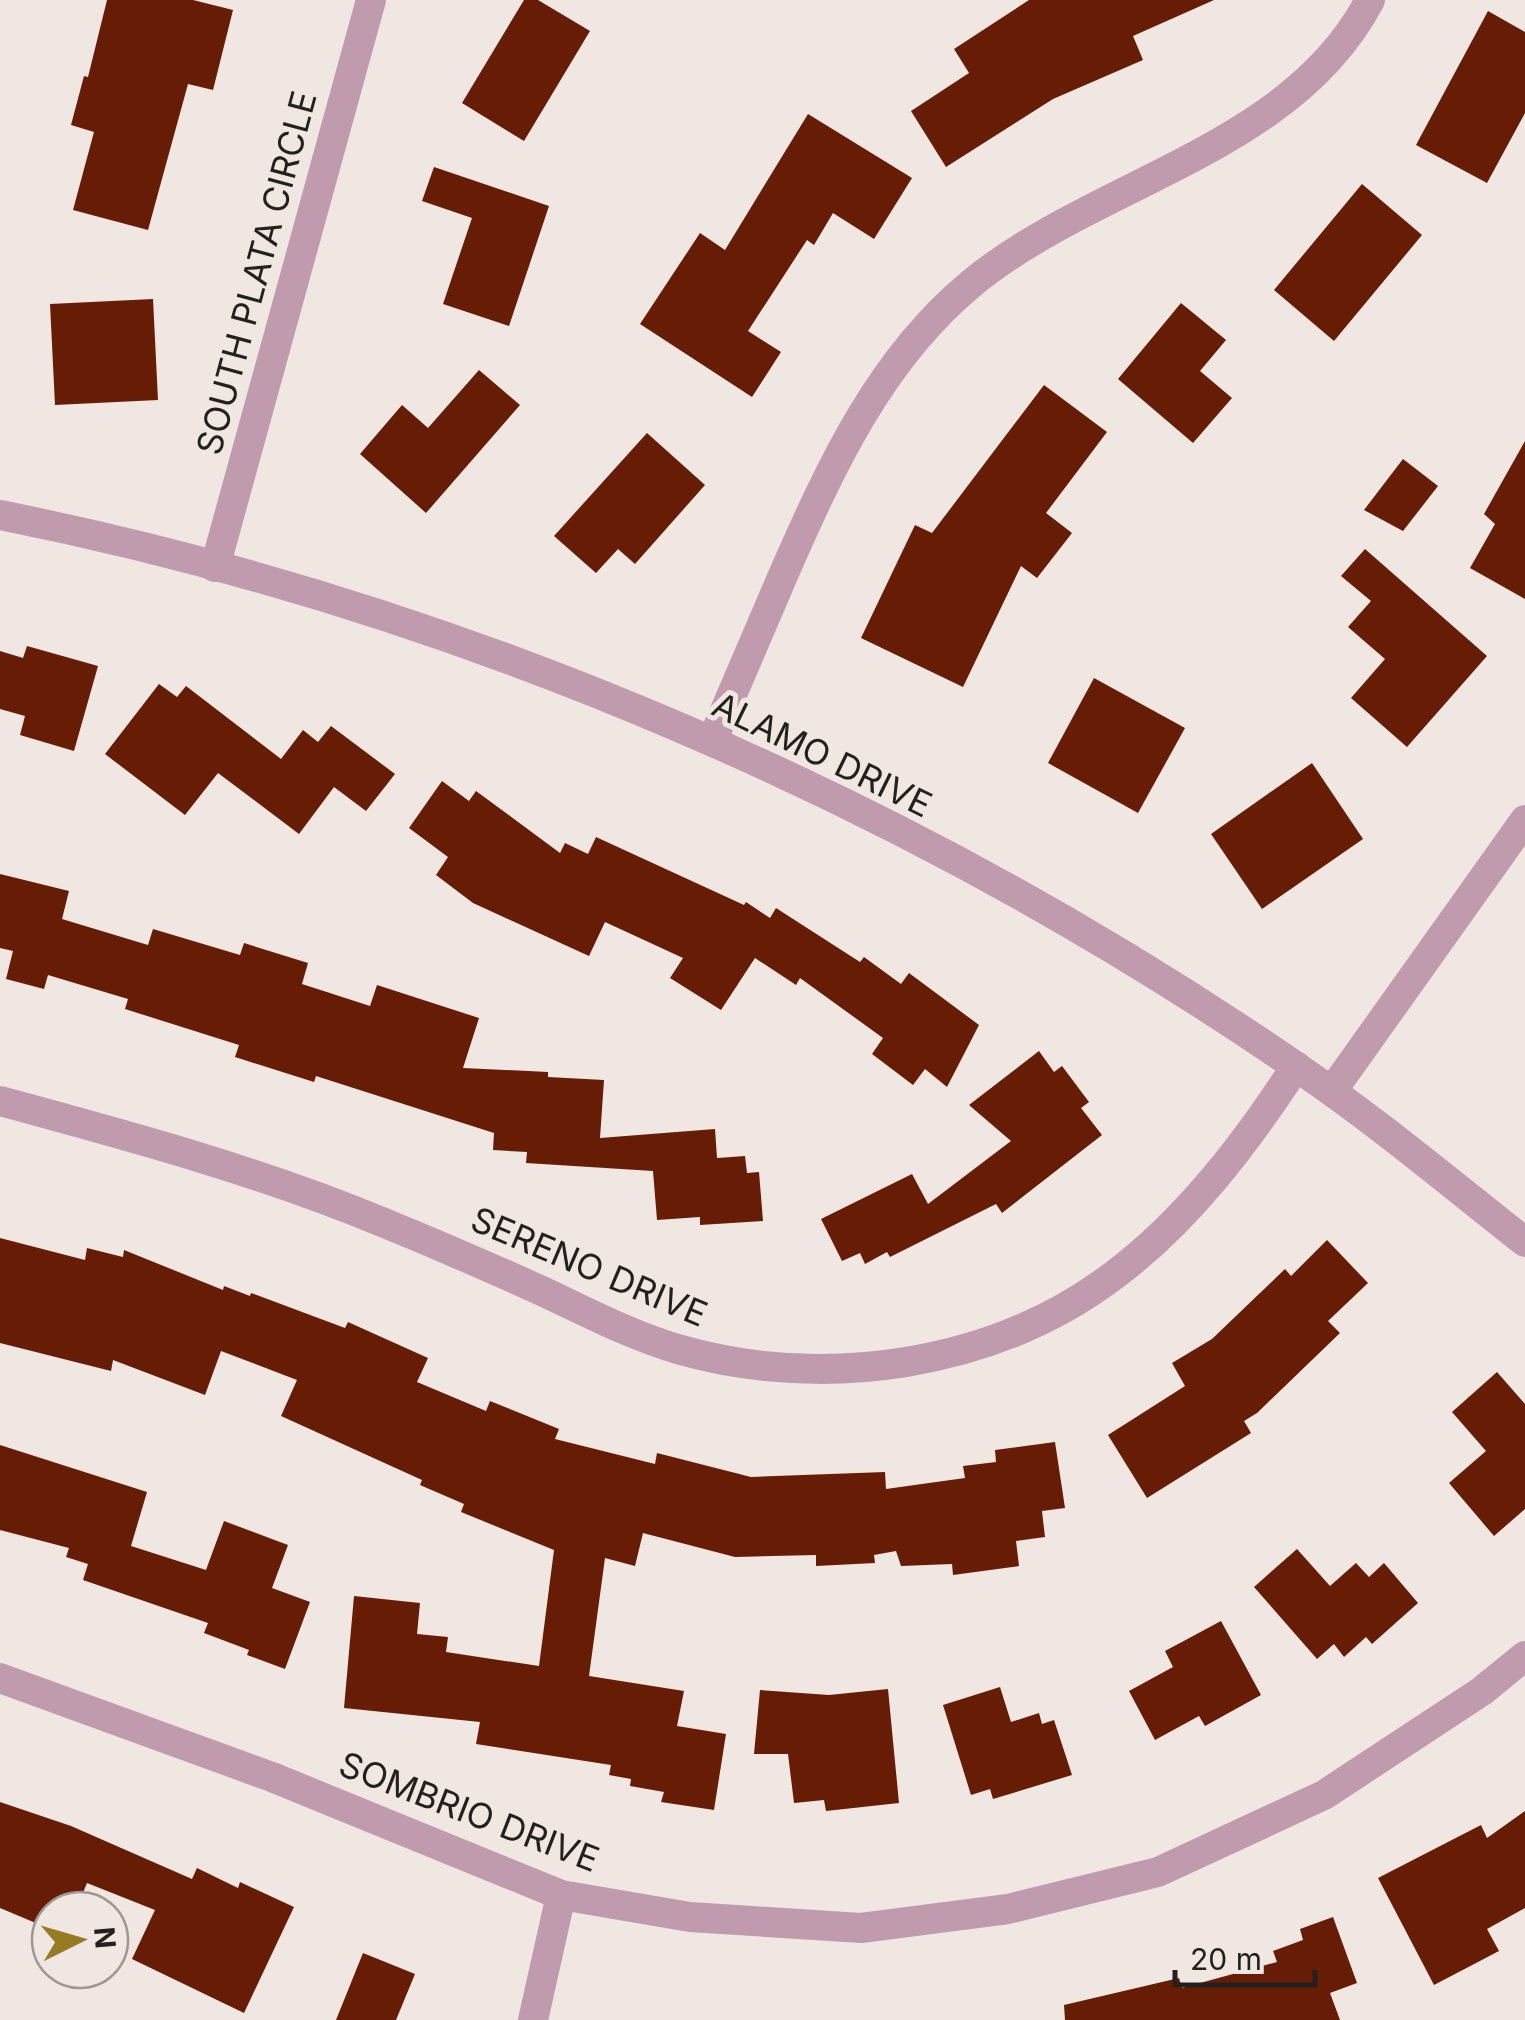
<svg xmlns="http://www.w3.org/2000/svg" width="1525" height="2020" font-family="Inter,sans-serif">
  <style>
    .building { fill: #671c06 }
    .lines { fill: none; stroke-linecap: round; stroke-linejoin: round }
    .minor { stroke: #c09bad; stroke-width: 30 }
    .labels { text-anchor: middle; stroke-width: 10; stroke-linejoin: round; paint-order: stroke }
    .street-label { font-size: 35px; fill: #24201e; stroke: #f1e7e2 }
  </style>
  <rect width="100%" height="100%" fill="#f1e7e2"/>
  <g class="building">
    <path d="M 107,0 L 193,0 L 233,10 L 213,90 L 188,84 L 148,230 L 73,210 L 94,132 L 71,125 L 84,76 L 88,77 Z"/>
    <path d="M 524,0 L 538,0 L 590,31 L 524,141 L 462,103 Z"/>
    <path d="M 1029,0 L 1214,0 L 1133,36 L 1143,60 L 1053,99 L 946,167 L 911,111 L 969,73 L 954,49 Z"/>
    <path d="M 1488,11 L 1525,32 L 1525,113 L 1487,183 L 1416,145 Z"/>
    <path d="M 808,114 L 912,178 L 874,239 L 833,213 L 814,245 L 807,240 L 748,331 L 781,352 L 752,397 L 640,324 L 700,233 L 725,250 Z"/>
    <path d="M 434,167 L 549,206 L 509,326 L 443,304 L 472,218 L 422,201 Z"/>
    <path d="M 1362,184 L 1422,235 L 1334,341 L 1274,290 Z"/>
    <path d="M 153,299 L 158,400 L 55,405 L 50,304 Z"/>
    <path d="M 1181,303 L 1226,340 L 1200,371 L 1232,398 L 1193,443 L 1118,379 Z"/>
    <path d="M 479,370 L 520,405 L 426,513 L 360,454 L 402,405 L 428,428 Z"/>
    <path d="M 1044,385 L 1107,432 L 1046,513 L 1072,533 L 1037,578 L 1021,566 L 963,687 L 861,638 L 915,525 L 932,533 Z"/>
    <path d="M 647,433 L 705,485 L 635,564 L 618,549 L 596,573 L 554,536 Z"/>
    <path d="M 1525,441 L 1525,599 L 1470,568 L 1495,524 L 1484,514 Z"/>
    <path d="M 1403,459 L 1438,486 L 1403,531 L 1364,510 Z"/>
    <path d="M 1365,549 L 1487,656 L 1407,747 L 1351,698 L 1385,659 L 1348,627 L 1371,601 L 1341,576 Z"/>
    <path d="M 27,646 L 98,666 L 74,751 L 20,735 L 25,716 L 0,709 L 0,651 L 23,658 Z"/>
    <path d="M 1094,678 L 1185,728 L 1138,813 L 1048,763 Z"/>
    <path d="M 159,684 L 177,697 L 186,686 L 281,759 L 303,730 L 318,742 L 331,726 L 395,774 L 366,811 L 334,787 L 299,834 L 218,773 L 185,815 L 105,754 Z"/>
    <path d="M 1312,763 L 1363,839 L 1262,909 L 1211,834 Z"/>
    <path d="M 442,781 L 469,801 L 476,791 L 560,853 L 565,843 L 588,854 L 596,837 L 744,905 L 746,902 L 770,918 L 776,908 L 860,962 L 864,957 L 901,984 L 909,973 L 979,1025 L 947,1087 L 925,1069 L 913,1085 L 872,1054 L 883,1038 L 800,978 L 796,985 L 755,958 L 721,1010 L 670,978 L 683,958 L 605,922 L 589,956 L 473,903 L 436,875 L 448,857 L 409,828 Z"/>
    <path d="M 0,874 L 69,891 L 62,919 L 148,945 L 153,929 L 240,955 L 244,943 L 308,963 L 302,984 L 370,1006 L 377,985 L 479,1018 L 463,1068 L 548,1072 L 548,1077 L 604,1080 L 600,1138 L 715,1129 L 717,1158 L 745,1156 L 747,1173 L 759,1172 L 763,1221 L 700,1225 L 700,1217 L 657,1220 L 653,1171 L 526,1163 L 527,1152 L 493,1150 L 494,1133 L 316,1076 L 314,1082 L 235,1057 L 239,1045 L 125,1009 L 128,999 L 48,975 L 44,989 L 6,979 L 13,951 L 0,948 Z"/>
    <path d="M 1039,1051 L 1054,1072 L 1062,1066 L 1089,1102 L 1081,1108 L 1102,1135 L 1002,1213 L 996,1204 L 890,1257 L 887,1252 L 865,1264 L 860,1253 L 842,1261 L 821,1219 L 912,1174 L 928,1204 L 1011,1141 L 969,1105 Z"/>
    <path d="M 0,1238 L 85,1260 L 87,1248 L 123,1257 L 124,1250 L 223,1290 L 224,1286 L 250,1296 L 251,1293 L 345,1328 L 348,1322 L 428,1358 L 417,1382 L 486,1411 L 490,1401 L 559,1429 L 555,1439 L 655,1464 L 657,1453 L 751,1477 L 885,1472 L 886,1489 L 965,1478 L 963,1466 L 996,1462 L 995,1450 L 1055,1442 L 1065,1508 L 1042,1511 L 1045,1537 L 1016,1541 L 1019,1566 L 953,1575 L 952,1564 L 901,1566 L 896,1551 L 874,1555 L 875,1563 L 816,1566 L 816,1555 L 735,1557 L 643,1533 L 635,1566 L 605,1558 L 589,1676 L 684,1691 L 677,1726 L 726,1734 L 714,1810 L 661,1802 L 664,1792 L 630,1786 L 631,1779 L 609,1775 L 611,1765 L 476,1744 L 480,1722 L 344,1708 L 354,1596 L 420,1603 L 417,1634 L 448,1637 L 446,1652 L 539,1666 L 554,1550 L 461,1512 L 464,1504 L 420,1485 L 422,1480 L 281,1416 L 297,1380 L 221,1351 L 205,1395 L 113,1360 L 111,1371 L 0,1343 Z"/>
    <path d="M 1327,1240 L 1368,1283 L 1328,1321 L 1340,1333 L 1257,1413 L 1244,1421 L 1251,1433 L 1147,1498 L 1108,1435 L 1185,1386 L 1172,1363 L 1212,1339 L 1285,1269 L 1291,1276 Z"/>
    <path d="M 1497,1372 L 1525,1404 L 1525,1509 L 1494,1536 L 1449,1483 L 1486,1451 L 1452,1412 Z"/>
    <path d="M 0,1445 L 147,1492 L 131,1546 L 206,1570 L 224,1521 L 288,1545 L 272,1588 L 310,1602 L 285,1669 L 247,1655 L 249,1650 L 204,1633 L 208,1623 L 83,1580 L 88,1564 L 66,1557 L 69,1548 L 0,1530 Z"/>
    <path d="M 1297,1549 L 1330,1586 L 1356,1563 L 1369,1577 L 1384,1563 L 1418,1603 L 1372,1644 L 1366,1637 L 1344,1657 L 1334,1644 L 1317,1659 L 1254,1587 Z"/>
    <path d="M 1221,1621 L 1261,1695 L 1205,1726 L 1199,1716 L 1155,1740 L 1129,1691 L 1173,1667 L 1165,1651 Z"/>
    <path d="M 1000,1687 L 1011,1722 L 1039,1713 L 1042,1724 L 1054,1720 L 1072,1775 L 993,1799 L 990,1789 L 971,1795 L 943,1705 Z"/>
    <path d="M 888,1689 L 899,1803 L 826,1811 L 824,1800 L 794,1803 L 788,1754 L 754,1754 L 760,1690 L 829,1695 Z"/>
    <path d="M 0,1802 L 71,1826 L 192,1879 L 197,1868 L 238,1888 L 240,1882 L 294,1907 L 244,2013 L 132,1959 L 155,1910 L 87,1883 L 76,1910 L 50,1910 L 50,1929 L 0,1908 Z"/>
    <path d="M 1525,1811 L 1525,1908 L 1487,1929 L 1499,1951 L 1434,1985 L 1378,1878 L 1481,1825 L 1487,1838 Z"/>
    <path d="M 1333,1917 L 1357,1983 L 1330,1993 L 1340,2020 L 1065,2020 L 1064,2005 L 1179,1978 L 1182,1988 L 1277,1962 L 1273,1951 L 1303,1940 L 1300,1929 Z"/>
    <path d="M 363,1953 L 415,1974 L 396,2020 L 336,2020 Z"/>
  </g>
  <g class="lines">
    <g class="minor">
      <path d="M 0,515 C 461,607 914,803 1301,1070 C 1379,1123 1451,1184 1525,1242"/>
      <path d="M 215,567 L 371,0"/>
      <path d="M 712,741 C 736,685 760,629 784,573 C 831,466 880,359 972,283 C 1096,181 1291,151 1370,0"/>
      <path d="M 1332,1091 L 1525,820"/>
      <path d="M 0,1101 C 129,1136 259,1171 382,1222 C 436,1244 489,1267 542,1291 C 587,1312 632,1336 681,1350 C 824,1390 992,1367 1113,1276 C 1187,1221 1246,1143 1296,1066"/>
      <path d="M 0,1678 L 272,1777 L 561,1895 L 690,1917 L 861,1928 L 1008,1909 L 1158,1872 L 1324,1795 L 1482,1691 L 1525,1656"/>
      <path d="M 533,2020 L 561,1895"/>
    </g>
  </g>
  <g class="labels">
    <g class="street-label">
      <text transform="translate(257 273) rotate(-75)" y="12">SOUTH PLATA CIRCLE</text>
      <text transform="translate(822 755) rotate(26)" y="12">ALAMO DRIVE</text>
      <text transform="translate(589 1267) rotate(23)" y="12">SERENO DRIVE</text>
      <text transform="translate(469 1812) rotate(21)" y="12">SOMBRIO DRIVE</text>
    </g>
  </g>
  <g transform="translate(80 1940) rotate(85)"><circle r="48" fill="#f1e7e2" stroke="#9f9794" stroke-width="2.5"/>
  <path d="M0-8L18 38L0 25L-18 38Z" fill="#977b23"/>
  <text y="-15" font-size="28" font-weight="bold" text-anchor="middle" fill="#24201e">N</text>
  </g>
  <path d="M1175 1970v15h140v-15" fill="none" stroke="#24201e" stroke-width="5"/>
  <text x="1190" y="1970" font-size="30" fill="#24201e" stroke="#f1e7e2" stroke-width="8" paint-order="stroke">20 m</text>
</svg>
